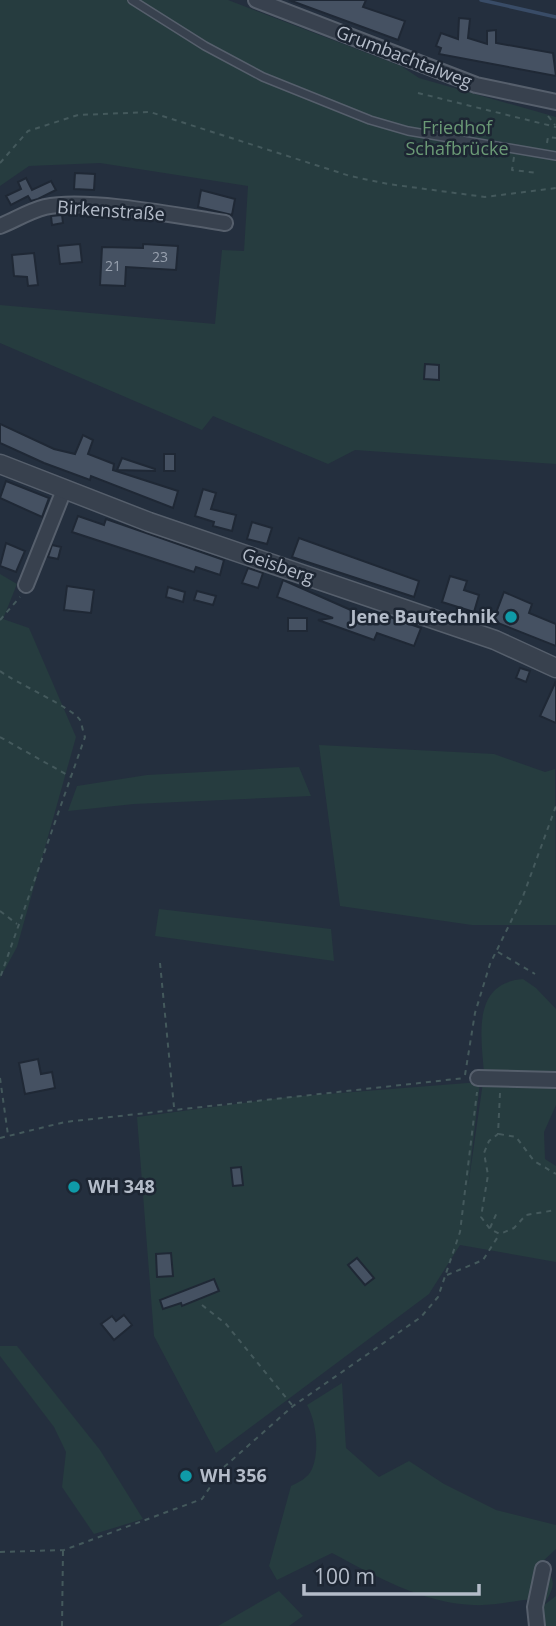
<svg xmlns="http://www.w3.org/2000/svg" width="556" height="1626" font-family="'Open Sans',sans-serif">
  <style>
    .green { fill: #263c3f }
    .lines { fill: none; stroke-linecap: round; stroke-linejoin: round }
    .stream { stroke: #394c67; stroke-width: 3.5 }
    .building { fill: #455162; stroke: #1f2835; stroke-width: 2 }
    .service-casing { stroke: #565f6c; stroke-width: 10 }
    .minor-casing { stroke: #565f6c; stroke-width: 18 }
    .tertiary-casing { stroke: #565f6c; stroke-width: 21 }
    .path { stroke: #44595c; stroke-width: 2; stroke-dasharray: 5 5; stroke-linecap: butt }
    .service { stroke: #38414e; stroke-width: 7 }
    .minor { stroke: #38414e; stroke-width: 14 }
    .tertiary { stroke: #38414e; stroke-width: 18 }
    .culture-dot { fill: #0f9aa8; stroke: #1d2633; stroke-width: 2.5 }
    .labels { text-anchor: middle; stroke-width: 5; stroke-linejoin: round; paint-order: stroke }
    .number-label { font-size: 14px; fill: #98a1af }
    .street-label { font-size: 18px; fill: #b4bcc9; stroke: #1d2633 }
    .park-label { font-size: 18px; fill: #6b9a76; stroke: #1d2633 }
    .poi-label { font-size: 18px; font-weight: bold; fill: #b4bcc9; stroke: #1d2633; text-anchor: start }
  </style>
  <rect width="100%" height="100%" fill="#242f3e"/>
  <g class="green">
    <path d="M 0,0 L 228,0 L 401,66 L 419,78 L 556,117 L 556,464 L 355,450 L 328,464 L 213,416 L 202,430 L 0,343 L 0,305 L 215,324 L 222,250 L 244,251 L 248,186 L 100,163 L 29,166 L 0,186 Z"/>
    <path d="M 0,574 L 17,584 L 3,619 L 29,628 L 76,737 L 17,947 L 0,978 Z"/>
    <path d="M 319,745 L 494,754 L 545,772 L 555,769 L 556,925 L 472,925 L 340,906 Z"/>
    <path d="M 299,767 L 311,796 L 134,804 L 68,811 L 77,786 L 147,775 Z"/>
    <path d="M 159,909 L 331,929 L 334,961 L 155,936 Z"/>
    <path d="M 523,979 L 536,988 L 556,1009 L 556,1076 L 484,1073 C 481,1035 472,983 523,979 Z"/>
    <path d="M 480,1082 L 468,1187 L 483,1082 L 556,1086 L 556,1105 L 544,1132 L 545,1159 L 556,1166 L 556,1262 L 460,1245 L 429,1294 L 216,1453 L 154,1336 L 137,1117 L 289,1097 Z"/>
    <path d="M 0,1346 L 17,1346 L 100,1450 L 143,1519 L 94,1534 L 62,1487 L 66,1452 L 54,1427 L 0,1356 Z"/>
    <path d="M 342,1383 L 346,1448 L 379,1477 L 409,1461 L 444,1484 L 496,1510 L 556,1525 L 556,1549 L 542,1562 C 556,1583 556,1583 544,1605 L 556,1596 L 556,1626 L 545,1626 L 542,1608 L 532,1599 C 513,1601 492,1606 473,1605 C 423,1603 375,1576 332,1553 L 277,1580 L 269,1566 L 291,1486 C 299,1482 308,1478 312,1469 C 320,1451 316,1421 307,1405 Z"/>
    <path d="M 279,1591 L 303,1616 L 289,1626 L 218,1626 Z"/>
  </g>
  <g class="lines">
    <path class="stream" d="M 481,0 L 556,17"/>
  </g>
  <g class="building">
    <path d="M 289,0 L 366,0 L 363,7 L 405,21 L 398,40 Z"/>
    <path d="M 459,18 L 470,19 L 468,38 L 487,44 L 487,31 L 496,30 L 496,43 L 553,53 L 556,76 L 439,54 L 441,48 L 436,46 L 441,33 L 458,39 Z"/>
    <path d="M 75,173 L 95,174 L 94,190 L 74,189 Z"/>
    <path d="M 26,178 L 32,190 L 51,181 L 56,190 L 38,199 L 31,201 L 28,196 L 11,205 L 6,196 L 21,189 L 18,182 Z"/>
    <path d="M 201,190 L 235,199 L 232,215 L 198,207 Z"/>
    <path d="M 62,215 L 63,223 L 52,225 L 51,216 Z"/>
    <path d="M 80,244 L 82,262 L 60,264 L 58,246 Z"/>
    <path d="M 143,244 L 178,246 L 176,270 L 126,267 L 125,286 L 100,285 L 102,247 L 143,248 Z"/>
    <path d="M 34,253 L 38,285 L 28,286 L 27,277 L 14,276 L 12,255 Z"/>
    <path d="M 425,364 L 439,365 L 439,380 L 424,379 Z"/>
    <path d="M 0,424 L 54,449 L 75,454 L 83,435 L 93,440 L 88,454 L 114,464 L 113,470 L 178,491 L 173,508 L 91,476 L 90,480 L 44,463 L 0,443 Z"/>
    <rect x="164" y="454" width="11" height="17"/>
    <path d="M 122,458 L 155,469 L 155,471 L 117,470 Z"/>
    <path d="M 6,481 L 49,498 L 42,517 L 0,498 Z"/>
    <path d="M 203,489 L 216,493 L 211,509 L 236,515 L 232,531 L 213,526 L 214,522 L 195,516 Z"/>
    <path d="M 78,516 L 104,525 L 106,519 L 224,560 L 220,575 L 196,567 L 194,572 L 72,532 Z"/>
    <path d="M 252,522 L 272,528 L 267,544 L 247,539 Z"/>
    <path d="M 299,538 L 419,581 L 414,597 L 292,557 Z"/>
    <path d="M 6,543 L 25,551 L 16,572 L 0,566 Z"/>
    <path d="M 52,545 L 61,547 L 58,559 L 48,557 Z"/>
    <path d="M 248,568 L 263,573 L 258,588 L 242,583 Z"/>
    <path d="M 450,576 L 467,581 L 464,590 L 479,595 L 474,612 L 442,602 Z"/>
    <path d="M 283,580 L 353,611 L 388,622 L 390,617 L 421,628 L 414,646 L 377,633 L 374,640 L 318,620 L 333,618 L 277,597 Z"/>
    <path d="M 67,586 L 94,590 L 91,613 L 64,610 Z"/>
    <path d="M 168,587 L 185,592 L 183,602 L 166,597 Z"/>
    <path d="M 197,591 L 216,596 L 213,605 L 194,600 Z"/>
    <path d="M 504,592 L 532,604 L 529,613 L 556,624 L 556,646 L 493,621 Z"/>
    <rect x="288" y="618" width="19" height="13"/>
    <path d="M 520,668 L 530,671 L 526,682 L 516,678 Z"/>
    <path d="M 556,681 L 556,723 L 540,716 Z"/>
    <path d="M 38,1059 L 41,1074 L 52,1072 L 55,1088 L 25,1094 L 19,1063 Z"/>
    <path d="M 241,1167 L 243,1185 L 233,1186 L 231,1168 Z"/>
    <path d="M 171,1253 L 173,1276 L 157,1277 L 156,1254 Z"/>
    <path d="M 357,1258 L 374,1278 L 365,1285 L 348,1265 Z"/>
    <path d="M 214,1279 L 219,1291 L 182,1306 L 181,1303 L 163,1309 L 160,1300 Z"/>
    <path d="M 124,1315 L 132,1325 L 114,1340 L 101,1324 L 112,1316 L 116,1321 Z"/>
  </g>
  <g class="lines">
    <defs>
      <path id="service" d="M 132,0 L 205,46 L 263,77 L 370,120 L 408,131 L 556,156"/>
      <g id="minor">
        <path d="M 256,0 L 476,85 L 556,102"/>
        <path d="M 0,226 C 15,220 29,211 45,207 C 87,198 180,216 225,223"/>
        <path d="M 26,585 L 64,490"/>
        <path d="M 478,1078 L 556,1080"/>
        <path d="M 537,1626 L 535,1607 L 543,1569"/>
      </g>
      <path id="tertiary" d="M 0,464 L 149,522 L 495,640 L 556,668"/>
    </defs>
    <use href="#service" class="service-casing"/>
    <use href="#minor" class="minor-casing"/>
    <use href="#tertiary" class="tertiary-casing"/>
    <g class="path">
      <path d="M 418,93 L 556,127"/>
      <path d="M 548,116 L 555,125"/>
      <path d="M 547,143 L 548,137 L 556,138"/>
      <path d="M 514,157 L 512,170 L 538,173"/>
      <path d="M 0,163 L 28,131 L 78,115 L 150,112 L 350,176 L 388,184 L 485,197 L 556,188"/>
      <path d="M 0,620 L 20,597"/>
      <path d="M 0,671 C 16,683 73,708 80,720 C 82,725 83,732 85,737 L 0,978"/>
      <path d="M 0,737 L 71,777"/>
      <path d="M 0,911 L 17,924"/>
      <path d="M 498,952 L 535,974"/>
      <path d="M 160,963 L 174,1107"/>
      <path d="M 465,1075 L 475,1013 L 490,964 L 522,899 L 556,806"/>
      <path d="M 0,1078 L 8,1135"/>
      <path d="M 500,1093 L 498,1134 L 489,1141 L 484,1153 L 488,1175 L 481,1217 L 490,1229 L 500,1234 L 514,1228 L 526,1215 L 556,1210"/>
      <path d="M 499,1134 L 516,1137 L 534,1161 L 556,1174"/>
      <path d="M 0,1138 L 65,1122 L 465,1078"/>
      <path d="M 490,1228 L 498,1210"/>
      <path d="M 447,1275 L 483,1260 L 499,1235"/>
      <path d="M 202,1305 L 226,1324 L 292,1405"/>
      <path d="M 0,1552 L 64,1550 L 202,1499 L 223,1468 L 293,1406 L 421,1317 L 438,1297 L 460,1232 L 477,1092"/>
      <path d="M 62,1626 L 63,1551"/>
    </g>
    <use href="#service" class="service"/>
    <use href="#minor" class="minor"/>
    <use href="#tertiary" class="tertiary"/>
  </g>
  <g class="culture-dot">
    <circle cx="511" cy="617" r="7"/>
    <circle cx="74" cy="1187" r="7"/>
    <circle cx="186" cy="1476" r="7"/>
  </g>
  <g class="labels">
    <g class="number-label">
      <text x="160" y="262">23</text>
      <text x="113" y="271">21</text>
    </g>
    <g class="street-label">
      <text transform="translate(404 57) rotate(21)" y="6">Grumbachtalweg</text>
      <text transform="translate(111 211) rotate(4)" y="6">Birkenstraße</text>
      <text transform="translate(278 566) rotate(19)" y="6">Geisberg</text>
    </g>
    <g class="park-label">
      <text x="457" y="134">Friedhof<tspan x="457" dy="21">Schafbrücke</tspan></text>
    </g>
    <g class="poi-label">
      <text x="497" y="623" text-anchor="end">Jene Bautechnik</text>
      <text x="88" y="1193">WH 348</text>
      <text x="200" y="1482">WH 356</text>
    </g>
  </g>
  <path d="M304 1584v10h175v-10" fill="none" stroke="#b4bcc9" stroke-width="3.5"/>
  <text x="314" y="1584" font-size="21" fill="#b4bcc9" stroke="#1d2633" stroke-width="5" paint-order="stroke">100 m</text>
</svg>
